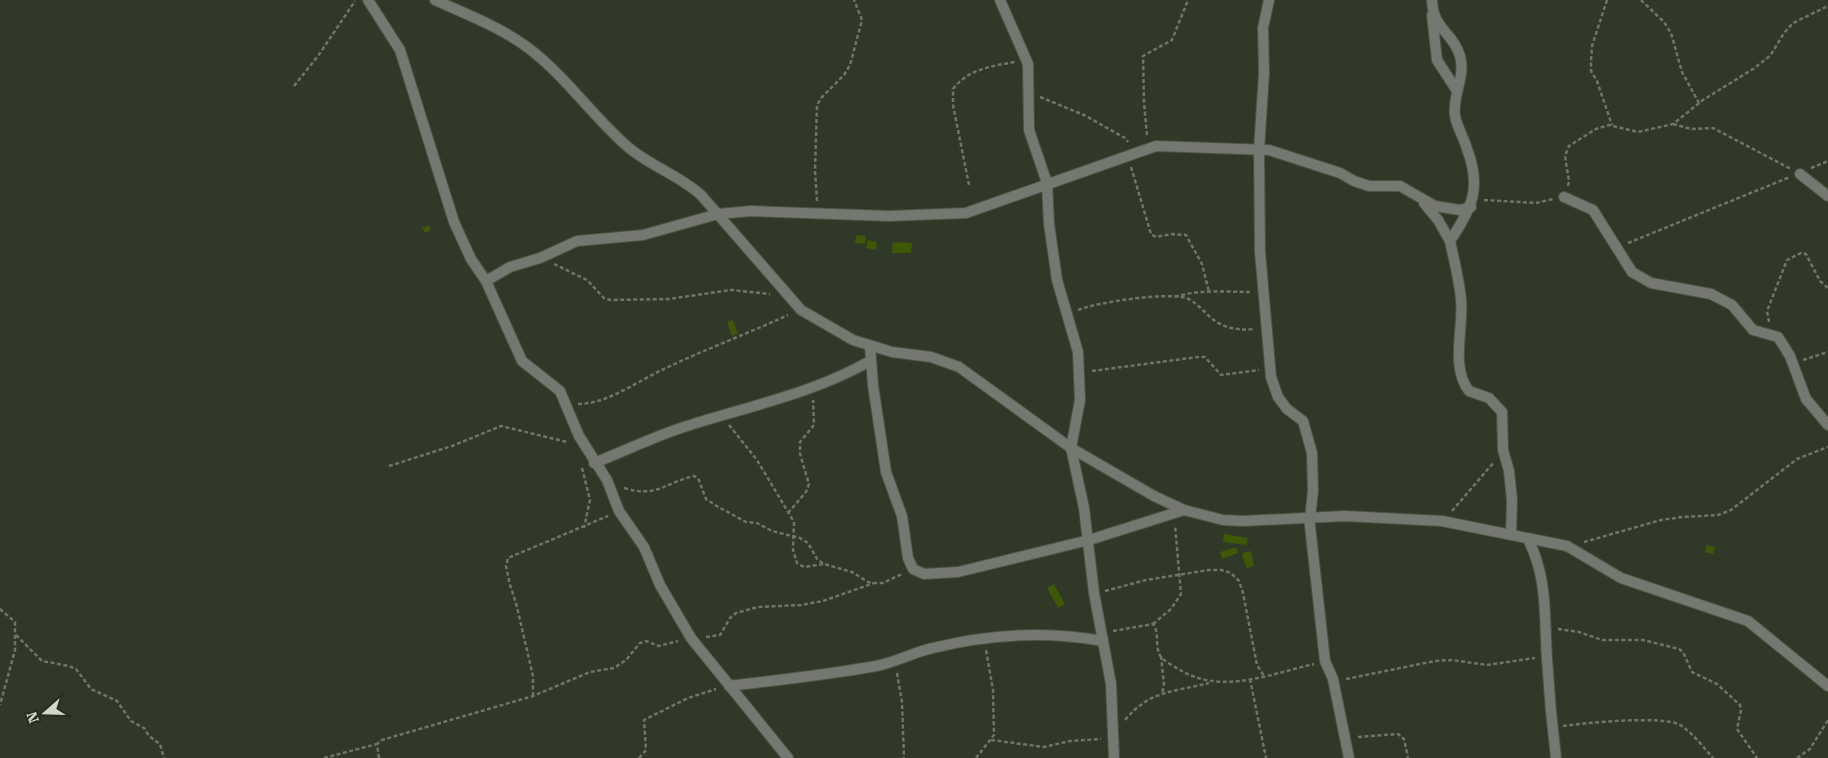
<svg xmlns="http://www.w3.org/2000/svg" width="1828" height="758" font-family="'Roboto Serif',serif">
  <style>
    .building { fill: #3e5807 }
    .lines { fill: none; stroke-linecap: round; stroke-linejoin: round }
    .street-casing { stroke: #4d5445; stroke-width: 12 }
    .path { stroke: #6f7668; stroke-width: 2.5; stroke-dasharray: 4 2.5; stroke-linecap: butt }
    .street { stroke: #747870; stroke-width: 10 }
  </style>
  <rect width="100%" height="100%" fill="#303827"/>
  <g class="building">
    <path d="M 429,225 L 431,230 L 425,233 L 422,228 Z"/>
    <path d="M 856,235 L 866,236 L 865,244 L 855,243 Z"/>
    <path d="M 868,240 L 877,242 L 876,250 L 866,248 Z"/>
    <path d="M 893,242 L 912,243 L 911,253 L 892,253 Z"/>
    <path d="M 733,320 L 738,334 L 732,336 L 727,322 Z"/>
    <path d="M 1224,534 L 1248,538 L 1247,545 L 1223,542 Z"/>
    <path d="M 1707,545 L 1715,547 L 1713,554 L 1705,552 Z"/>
    <path d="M 1236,547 L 1238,553 L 1222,559 L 1220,552 Z"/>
    <path d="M 1251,551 L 1254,566 L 1246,568 L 1242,553 Z"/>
    <path d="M 1054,584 L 1065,604 L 1058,608 L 1047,588 Z"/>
  </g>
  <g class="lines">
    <defs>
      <g id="street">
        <path d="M 368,0 L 400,50 L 454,222 L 471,259 L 486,281 L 522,361 L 560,391 L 579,436 L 607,480 L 619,511 L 644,547 L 660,585 L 691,638 L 788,758"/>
        <path d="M 435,0 C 466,14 500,27 527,47 C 565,75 592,116 628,147 C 650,166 679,175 701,195 L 801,310 L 853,340 L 892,352 L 931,357 L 959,367 L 1071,448 L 1154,496 L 1184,510 L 1223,520 L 1244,521 L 1345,516 L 1442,521 L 1567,546 L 1621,578 L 1748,621 L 1828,686"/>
        <path d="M 1000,0 L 1028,64 L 1029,130 L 1047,183 L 1049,224 L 1057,280 L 1078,352 L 1080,400 L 1071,448 L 1084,508 L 1094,593 L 1111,684 L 1114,758"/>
        <path d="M 1269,0 L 1263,28 L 1264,73 L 1259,150 L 1260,252 L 1271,377 L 1278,397 L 1287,409 L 1303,421 L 1312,453 L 1313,491 L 1310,518"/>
        <path d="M 1432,0 C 1433,30 1453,32 1460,56 C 1466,76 1452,96 1455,116 C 1457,127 1464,138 1467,149 C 1482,188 1472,208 1450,241 C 1454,260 1459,279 1461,299 C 1464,327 1450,367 1469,391 L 1489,398 L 1502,412 L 1503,450 L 1509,471 L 1512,500 L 1511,535"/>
        <path d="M 1432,15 L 1437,60 L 1457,91"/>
        <path d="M 1800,174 L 1828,196"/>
        <path d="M 1564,197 L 1593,210 L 1632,272 L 1651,283 L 1711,294 L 1732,305 L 1753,330 L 1778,337 L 1790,356 L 1806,399 L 1828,425"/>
        <path d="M 1424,203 L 1438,220 L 1450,241"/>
        <path d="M 486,281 L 510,267 L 540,258 L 577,241 L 643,235 L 718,214 L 751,211 L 889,216 L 966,213 L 1156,146 L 1269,150 L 1340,173 L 1354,181 L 1369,186 L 1400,186 L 1435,206 L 1460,210 L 1471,207"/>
        <path d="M 870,346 L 873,385 L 886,472 L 902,516 L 908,558 L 913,569 L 924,574 L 958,572 L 1089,540 L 1184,510"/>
        <path d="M 594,463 C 625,451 655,436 687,426 C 749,406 812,394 870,361"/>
        <path d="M 1309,517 L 1325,661 L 1333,679 L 1349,758"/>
        <path d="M 1528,539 C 1548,579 1544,615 1547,659 C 1549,692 1552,725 1556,758"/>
        <path d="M 729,686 C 778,680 827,675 876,666 C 894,663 914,652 933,648 C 989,634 1047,631 1103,641"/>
      </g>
    </defs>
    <use href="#street" class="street-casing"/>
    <g class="path">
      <path d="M 1607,0 L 1592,46 L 1591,61 L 1591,71 L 1597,81 L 1612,125"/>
      <path d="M 1641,0 L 1664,22 L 1671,33 L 1682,72 L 1699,103"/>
      <path d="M 294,86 L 318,56 L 355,1"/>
      <path d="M 1040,97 L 1084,115 L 1125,138 L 1128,142"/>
      <path d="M 1673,124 L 1691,129 L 1713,128 L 1791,169"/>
      <path d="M 1147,135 L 1144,103 L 1143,56 L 1172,40 L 1188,0"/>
      <path d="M 1131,167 L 1151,234 L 1156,237 L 1172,234 L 1186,235 L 1202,264 L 1209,292"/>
      <path d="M 1811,168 L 1828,161"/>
      <path d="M 969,185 L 953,105 L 953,89 C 968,69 992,66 1015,62"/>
      <path d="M 1568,186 L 1569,181 L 1565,156 L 1569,146 L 1580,139 L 1596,129 L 1609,125 L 1638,132 L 1673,124 L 1703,100 L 1753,69 L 1770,56 L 1784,33 L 1793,23 L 1828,6"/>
      <path d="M 1484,200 L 1536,203 L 1553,199"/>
      <path d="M 817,201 L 815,171 L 817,105 L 822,97 L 844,75 L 850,65 L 862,20 L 854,0"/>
      <path d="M 1628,243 L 1790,177"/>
      <path d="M 554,264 L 587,280 L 604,298 L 610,300 L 669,299 L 731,290 L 770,294"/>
      <path d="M 1175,297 C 1199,289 1226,292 1251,292"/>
      <path d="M 1078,310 C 1098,302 1166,292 1186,298 C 1193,300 1200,308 1205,312 C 1219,327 1234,331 1254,329"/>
      <path d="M 1769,322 L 1767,311 L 1787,260 L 1801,253 L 1806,254 L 1820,281 L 1828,288"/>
      <path d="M 1803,360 L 1828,352"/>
      <path d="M 1092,371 L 1198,357 L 1205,357 L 1221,375 L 1259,370"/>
      <path d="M 578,404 C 607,404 636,382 662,370 C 703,350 747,334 788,315"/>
      <path d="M 729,425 L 757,460 L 794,522 L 793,550 L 797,563 L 804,567 L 824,564"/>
      <path d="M 389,466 L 452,446 L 501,426 L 567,442"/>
      <path d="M 582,468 L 590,500 L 584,528"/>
      <path d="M 624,488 C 657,498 664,483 694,476 L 698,478 L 706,499 L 715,505 L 746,522 L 757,523 L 772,531 L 800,538 L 808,543 L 817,559 L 824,564 L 852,572 L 868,582 L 874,583 L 883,583 L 902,574"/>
      <path d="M 1452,511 L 1494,462"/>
      <path d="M 788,513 L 806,492 L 809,484 L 800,454 L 800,442 L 814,425 L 813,400"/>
      <path d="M 1584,542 L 1661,520 L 1682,517 L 1718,515 L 1731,510 L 1797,459 L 1828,447"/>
      <path d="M 1105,591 L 1146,580 L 1209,570 L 1221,570 L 1231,573 L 1239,581 L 1243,593 L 1257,665 L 1264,676"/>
      <path d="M 0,609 L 15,622 L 15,650 L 0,705"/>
      <path d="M 1153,624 L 1171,609 L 1181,594 L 1175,525"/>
      <path d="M 1558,629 L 1579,632 L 1602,640 L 1643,640 L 1679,649 L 1683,652 L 1692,672 L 1717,684 L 1740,705 L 1741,710 L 1737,729 L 1757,758"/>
      <path d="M 1113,631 L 1153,624 C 1160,632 1154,647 1161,657 C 1165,662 1174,666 1180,670 C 1222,695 1270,674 1314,664"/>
      <path d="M 16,635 L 42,661 L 69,666 L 76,669 L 91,689 L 117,701 L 131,721 L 144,728 L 149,736 L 160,744 L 164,758"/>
      <path d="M 706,637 L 720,635 L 730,618 L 736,613 L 758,607 L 801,605 L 823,601 L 874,583"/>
      <path d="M 1161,656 L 1164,685 L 1162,694"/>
      <path d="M 897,673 L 902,702 L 904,758"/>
      <path d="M 1250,679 L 1266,758"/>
      <path d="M 1346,679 L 1435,661 L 1452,660 L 1487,665 L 1535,658"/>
      <path d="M 533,696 L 533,676 L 516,603 L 510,585 L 506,566 L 508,558 L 608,516"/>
      <path d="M 1125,720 C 1150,690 1174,692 1209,683"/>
      <path d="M 1563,726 C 1585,723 1663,715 1680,725 C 1693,733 1703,747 1713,758"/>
      <path d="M 1358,737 L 1398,734 L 1404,739 L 1408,758"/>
      <path d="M 991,740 L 1044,747 L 1070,741 L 1101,739"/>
      <path d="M 324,758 L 377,744"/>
      <path d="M 379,758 L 377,744 L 382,740 L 533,696 L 590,672 L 614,668 L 626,660 L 640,643 L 646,641 L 659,646 L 678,641"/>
      <path d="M 639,758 L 646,750 L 644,720 L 688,698 L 716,689"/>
      <path d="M 976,758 L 994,735 L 993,690 L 986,650"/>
      <path d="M 1797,758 L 1810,749 L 1828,720"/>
    </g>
    <use href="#street" class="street"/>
  </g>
  <g transform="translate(45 713) rotate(250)" stroke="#262e1d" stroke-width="4" paint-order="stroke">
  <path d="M0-4L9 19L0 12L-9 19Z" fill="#d1d6cc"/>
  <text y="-8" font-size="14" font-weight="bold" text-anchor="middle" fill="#d1d6cc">N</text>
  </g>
</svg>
